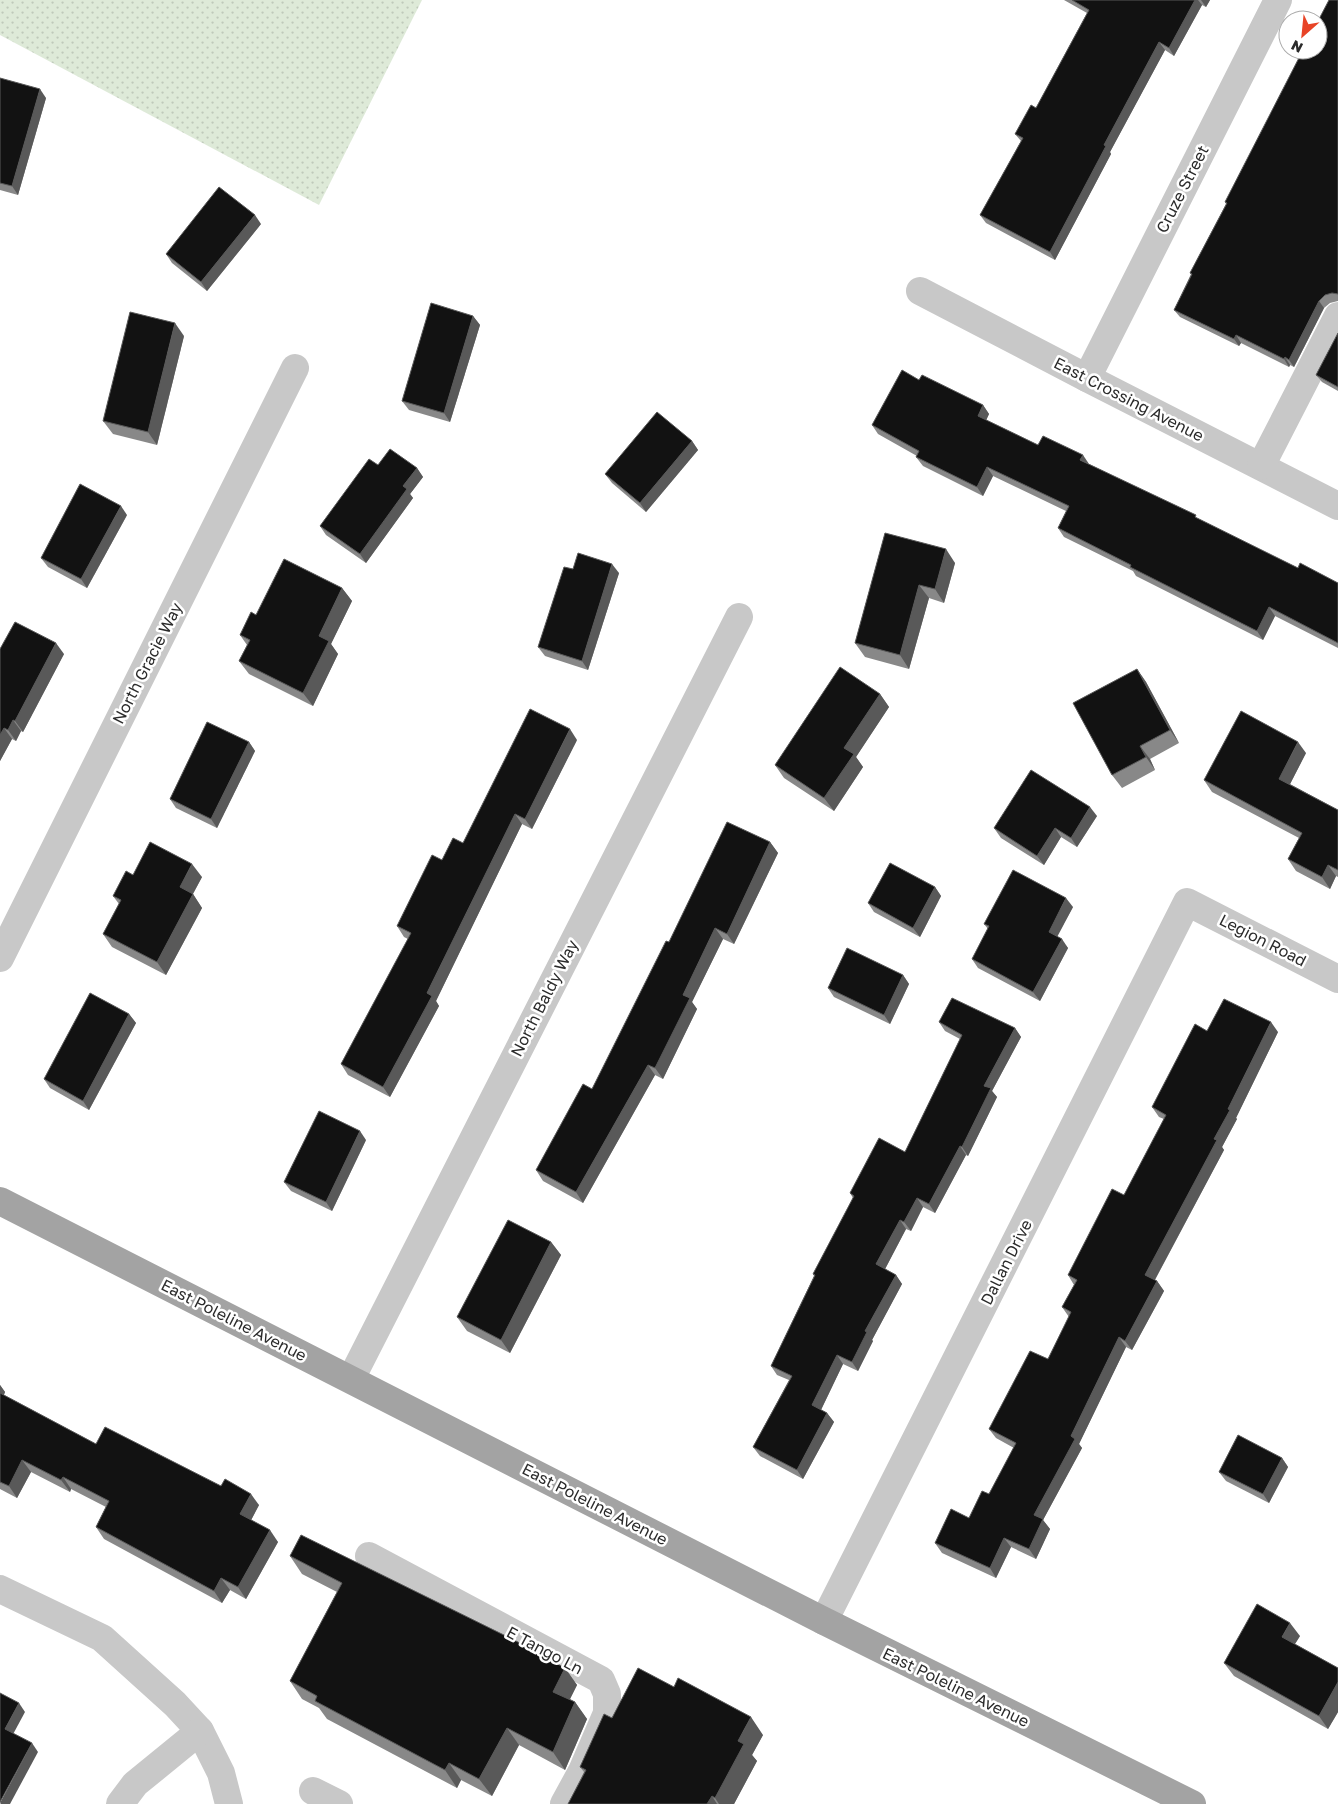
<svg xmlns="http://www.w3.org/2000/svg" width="1338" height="1804" font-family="'Golos Text',sans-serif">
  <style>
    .grass { fill: url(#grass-dots) }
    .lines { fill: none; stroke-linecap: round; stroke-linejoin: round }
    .minor { stroke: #c8c8c8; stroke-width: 28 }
    .major { stroke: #a3a3a3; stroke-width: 28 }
    .wall { fill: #888 }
    .shaded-wall { fill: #595959 }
    .building { fill: #121212; stroke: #595959 }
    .labels { text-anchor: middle; stroke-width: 5; stroke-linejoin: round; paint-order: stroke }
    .street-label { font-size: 16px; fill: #2b2b2b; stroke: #fff }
  </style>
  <defs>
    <pattern id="grass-dots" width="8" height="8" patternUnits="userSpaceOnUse" patternTransform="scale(1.25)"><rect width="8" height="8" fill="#deead8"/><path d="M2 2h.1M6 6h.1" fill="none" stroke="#bfc9ba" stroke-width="1.8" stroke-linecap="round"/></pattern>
  </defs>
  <rect width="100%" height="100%" fill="#fff"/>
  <path class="grass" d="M 0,0 L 422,0 L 319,205 L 0,35 Z"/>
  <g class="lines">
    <g class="minor">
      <path d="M 920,291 L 1087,378 L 1338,506"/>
      <path d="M 1087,378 L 1278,0"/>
      <path d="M 1261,466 L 1338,316"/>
      <path d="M 0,958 L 295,368"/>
      <path d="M 351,1379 L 739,617"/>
      <path d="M 369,1556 L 601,1680 L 607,1694 L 607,1713 L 582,1771 L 564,1804"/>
      <path d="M 0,1589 L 102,1638 L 175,1704 L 200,1731 L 221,1773 L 229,1804"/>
      <path d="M 824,1621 L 1187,902 L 1338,979"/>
      <path d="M 313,1791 L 339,1804"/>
      <path d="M 120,1804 L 135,1784 L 200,1731"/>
    </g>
    <path class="major" d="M 0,1201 L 824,1621 L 1192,1804"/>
  </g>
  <g class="wall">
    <path d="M 1064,0 L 1210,0 L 1206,7 L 1202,5 L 1174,56 L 1165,50 L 1110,152 L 1111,154 L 1055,260 L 986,223 L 980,215 L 1021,141 L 1015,134 L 1036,108 L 1087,13 Z"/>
    <path d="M 1338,0 L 1338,301 L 1330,303 L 1324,308 L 1294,367 L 1290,365 L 1289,367 L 1241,343 L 1239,346 L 1180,317 L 1174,310 L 1191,274 L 1190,273 L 1226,204 L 1225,202 Z"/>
    <path d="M 0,78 L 46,98 L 18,195 L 0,190 Z"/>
    <path d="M 261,224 L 207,291 L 172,263 L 166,254 Z"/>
    <path d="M 473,316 L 480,325 L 450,422 L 409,410 L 402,401 Z"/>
    <path d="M 1338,333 L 1338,391 L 1322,382 L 1316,375 Z"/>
    <path d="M 184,336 L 157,445 L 113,434 L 103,421 Z"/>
    <path d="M 919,380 L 983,405 L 989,414 L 986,420 L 1038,445 L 1089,464 L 1198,519 L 1298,568 L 1338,583 L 1338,648 L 1275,616 L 1263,640 L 1136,576 L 1133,571 L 1064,537 L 1058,528 L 1066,511 L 993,476 L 983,496 L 923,466 L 916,457 L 917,456 L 878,434 L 872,425 Z"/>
    <path d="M 692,441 L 698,450 L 646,512 L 612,483 L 605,474 Z"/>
    <path d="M 378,465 L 417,468 L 423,477 L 410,494 L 413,498 L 366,563 L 326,535 L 320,526 Z"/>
    <path d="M 127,515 L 87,588 L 48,567 L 41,558 Z"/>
    <path d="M 885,533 L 955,563 L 944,603 L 929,598 L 909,669 L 865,657 L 855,643 Z"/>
    <path d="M 573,569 L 619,573 L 588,670 L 545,656 L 538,647 Z"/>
    <path d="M 342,588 L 352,601 L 331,644 L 338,654 L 313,706 L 249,674 L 239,661 L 247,645 L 240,635 L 256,615 Z"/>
    <path d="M 0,649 L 64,654 L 23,732 L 21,731 L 16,741 L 12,739 L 0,761 Z"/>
    <path d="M 1137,669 L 1146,682 L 1179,743 L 1150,759 L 1155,770 L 1122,788 L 1112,775 Z"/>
    <path d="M 880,694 L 889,707 L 856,757 L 863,767 L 834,811 L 784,778 L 775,765 Z"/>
    <path d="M 577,740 L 532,829 L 522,824 L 436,1001 L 439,1006 L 390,1097 L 348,1075 L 341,1064 L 408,939 L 404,937 L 397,926 L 442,860 L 463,843 Z"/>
    <path d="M 249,742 L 255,751 L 217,828 L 176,808 L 170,799 Z"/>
    <path d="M 1306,753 L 1290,784 L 1338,810 L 1338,877 L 1336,876 L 1330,889 L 1296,871 L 1288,859 L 1299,838 L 1212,792 L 1204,780 Z"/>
    <path d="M 1097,816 L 1077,847 L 1061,837 L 1044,865 L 1001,838 L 994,828 Z"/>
    <path d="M 770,842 L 778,853 L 734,944 L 723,939 L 692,1002 L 697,1009 L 663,1079 L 655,1075 L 583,1203 L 543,1181 L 536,1170 L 592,1089 L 669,942 Z"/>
    <path d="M 133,875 L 202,877 L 193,894 L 202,908 L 166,975 L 112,947 L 103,934 L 119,904 L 113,896 Z"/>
    <path d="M 935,887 L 941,896 L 920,937 L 874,912 L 868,903 Z"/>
    <path d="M 1073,907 L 1057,936 L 1068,948 L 1040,1001 L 978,968 L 972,959 L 988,929 L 984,924 Z"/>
    <path d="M 903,975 L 909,984 L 890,1024 L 834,997 L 828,988 Z"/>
    <path d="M 129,1014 L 136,1023 L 89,1110 L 50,1088 L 44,1079 Z"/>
    <path d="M 939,1022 L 1015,1028 L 1021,1037 L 992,1091 L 997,1097 L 968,1156 L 966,1155 L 935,1213 L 923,1207 L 911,1231 L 906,1229 L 885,1269 L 896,1275 L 902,1284 L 872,1340 L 873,1341 L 858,1371 L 843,1364 L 821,1410 L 827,1413 L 834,1422 L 803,1479 L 760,1456 L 753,1447 L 789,1380 L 777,1375 L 771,1366 L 814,1276 L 813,1274 L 853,1198 L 850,1193 L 905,1152 L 960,1039 L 945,1031 Z"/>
    <path d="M 1207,1031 L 1278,1032 L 1236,1118 L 1237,1119 L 1222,1147 L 1224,1150 L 1155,1280 L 1157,1281 L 1164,1291 L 1132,1350 L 1126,1347 L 1079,1444 L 1082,1448 L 1043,1520 L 1050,1529 L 1036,1559 L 1011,1547 L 996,1578 L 942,1553 L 935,1543 L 969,1518 L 989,1494 L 1014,1448 L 996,1438 L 989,1429 L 1048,1359 L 1069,1317 L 1062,1307 L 1074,1285 L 1068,1275 L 1124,1195 L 1164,1119 L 1159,1117 L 1152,1107 Z"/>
    <path d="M 366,1140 L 332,1211 L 291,1191 L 284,1182 Z"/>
    <path d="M 551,1242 L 561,1255 L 510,1353 L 467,1331 L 457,1317 Z"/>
    <path d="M 0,1385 L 5,1392 L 4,1395 L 96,1444 L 259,1505 L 251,1520 L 278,1542 L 246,1599 L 230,1590 L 222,1603 L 104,1539 L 96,1527 L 106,1507 L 71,1489 L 70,1492 L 31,1472 L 17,1498 L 0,1489 Z"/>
    <path d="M 1282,1458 L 1288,1467 L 1269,1503 L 1226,1481 L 1219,1472 Z"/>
    <path d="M 290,1556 L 565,1668 L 577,1685 L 570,1699 L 575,1702 L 587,1719 L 565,1770 L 519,1745 L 492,1796 L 461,1780 L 457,1788 L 327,1719 L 319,1708 L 302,1699 L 290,1681 L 337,1592 L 302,1574 Z"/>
    <path d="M 1300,1636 L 1295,1644 L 1338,1668 L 1338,1712 L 1328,1729 L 1234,1676 L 1224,1663 Z"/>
    <path d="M 612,1718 L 763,1735 L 752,1755 L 757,1761 L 734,1804 L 568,1804 L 584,1772 L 580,1767 Z"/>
  </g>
  <g class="shaded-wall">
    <path d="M 1195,0 L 1198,0 L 1202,5 L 1174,56 L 1169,48 Z"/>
    <path d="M 1201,0 L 1210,0 L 1206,7 Z"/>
    <path d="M 1159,42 L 1165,50 L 1110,152 L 1111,154 L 1055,260 L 1050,252 L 1104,145 Z"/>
    <path d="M 40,89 L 46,98 L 18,195 L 12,186 Z"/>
    <path d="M 255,215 L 261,224 L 207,291 L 201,282 Z"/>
    <path d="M 1319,301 L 1324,308 L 1294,367 L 1289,360 Z"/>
    <path d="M 473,316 L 480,325 L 450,422 L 444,413 Z"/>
    <path d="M 175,323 L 184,336 L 157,445 L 148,432 Z"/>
    <path d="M 1236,335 L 1241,343 L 1239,346 L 1234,339 Z"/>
    <path d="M 1285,357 L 1290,365 L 1289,367 L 1284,359 Z"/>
    <path d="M 983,405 L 989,414 L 984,425 L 978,416 Z"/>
    <path d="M 692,441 L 698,450 L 646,512 L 640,503 Z"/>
    <path d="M 1083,455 L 1089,464 L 1080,460 Z"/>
    <path d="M 987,467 L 993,476 L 983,496 L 977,487 Z"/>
    <path d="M 417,468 L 423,477 L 410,494 L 413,498 L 366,563 L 360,554 L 403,486 Z"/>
    <path d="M 121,506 L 127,515 L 87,588 L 81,579 Z"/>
    <path d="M 946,549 L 955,563 L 944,603 L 935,589 Z"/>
    <path d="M 612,564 L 619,573 L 588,670 L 582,661 Z"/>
    <path d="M 919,585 L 929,598 L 909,669 L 900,655 Z"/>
    <path d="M 342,588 L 352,601 L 331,644 L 338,654 L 313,706 L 303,693 L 319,636 Z"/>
    <path d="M 1269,607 L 1275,616 L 1263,640 L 1257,631 Z"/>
    <path d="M 56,643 L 64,654 L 23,732 L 15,721 Z"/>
    <path d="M 1137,669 L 1146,682 L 1179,743 L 1170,730 Z"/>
    <path d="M 880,694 L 889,707 L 856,757 L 863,767 L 834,811 L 824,798 L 844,748 Z"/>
    <path d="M 13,720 L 21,731 L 16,741 L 8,730 Z"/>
    <path d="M 4,728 L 12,739 L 0,761 L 0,735 Z"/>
    <path d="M 570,729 L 577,740 L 532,829 L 525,819 Z"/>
    <path d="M 249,742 L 255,751 L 217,828 L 211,819 Z"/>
    <path d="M 1298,742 L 1306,753 L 1287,790 L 1279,779 Z"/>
    <path d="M 1140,746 L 1150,759 L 1155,770 L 1146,757 Z"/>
    <path d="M 1090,807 L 1097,816 L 1077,847 L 1071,838 Z"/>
    <path d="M 515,814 L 522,824 L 436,1001 L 439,1006 L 390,1097 L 383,1087 L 427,993 Z"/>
    <path d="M 1055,828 L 1061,837 L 1044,865 L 1037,856 Z"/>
    <path d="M 770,842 L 778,853 L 734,944 L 727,934 Z"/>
    <path d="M 192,864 L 202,877 L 189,901 L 180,887 Z"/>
    <path d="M 1328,865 L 1336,876 L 1330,889 L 1322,877 Z"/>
    <path d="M 935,887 L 941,896 L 920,937 L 913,928 Z"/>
    <path d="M 193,894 L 202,908 L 166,975 L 157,962 Z"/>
    <path d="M 1066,898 L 1073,907 L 1055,941 L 1049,932 Z"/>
    <path d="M 715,928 L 723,939 L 692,1002 L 697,1009 L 663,1079 L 655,1068 L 683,995 Z"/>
    <path d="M 1062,939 L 1068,948 L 1040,1001 L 1033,992 Z"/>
    <path d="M 903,975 L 909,984 L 890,1024 L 884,1015 Z"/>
    <path d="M 129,1014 L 136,1023 L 89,1110 L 83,1101 Z"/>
    <path d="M 1271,1022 L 1278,1032 L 1236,1118 L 1237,1119 L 1222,1147 L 1224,1150 L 1152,1285 L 1145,1275 L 1214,1139 L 1228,1109 Z"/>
    <path d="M 1015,1028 L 1021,1037 L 992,1091 L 997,1097 L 968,1156 L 962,1147 L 984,1086 Z"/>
    <path d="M 648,1065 L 655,1075 L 583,1203 L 576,1192 Z"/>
    <path d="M 360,1131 L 366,1140 L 332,1211 L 326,1202 Z"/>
    <path d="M 960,1146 L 966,1155 L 935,1213 L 929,1204 Z"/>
    <path d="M 917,1198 L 923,1207 L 911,1231 L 904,1222 Z"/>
    <path d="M 900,1220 L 906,1229 L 883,1273 L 876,1264 Z"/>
    <path d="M 551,1242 L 561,1255 L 510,1353 L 501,1340 Z"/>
    <path d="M 896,1275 L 902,1284 L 872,1340 L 873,1341 L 858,1371 L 852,1362 L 865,1331 Z"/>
    <path d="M 1157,1281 L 1164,1291 L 1132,1350 L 1125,1341 Z"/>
    <path d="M 1119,1337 L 1126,1347 L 1079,1444 L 1082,1448 L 1043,1520 L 1050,1529 L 1036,1559 L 1029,1549 L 1034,1515 L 1071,1436 Z"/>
    <path d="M 837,1355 L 843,1364 L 819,1414 L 812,1405 Z"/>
    <path d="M 0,1385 L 5,1392 L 1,1401 L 0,1400 Z"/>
    <path d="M 827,1413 L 834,1422 L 803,1479 L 797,1470 Z"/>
    <path d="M 1282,1458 L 1288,1467 L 1269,1503 L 1263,1494 Z"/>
    <path d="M 22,1460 L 31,1472 L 17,1498 L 9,1486 Z"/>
    <path d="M 63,1477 L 71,1489 L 70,1492 L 61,1480 Z"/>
    <path d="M 251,1494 L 259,1505 L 248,1526 L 240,1514 Z"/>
    <path d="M 270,1530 L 278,1542 L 246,1599 L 238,1587 Z"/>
    <path d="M 1004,1538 L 1011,1547 L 996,1578 L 990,1568 Z"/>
    <path d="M 221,1578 L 230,1590 L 222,1603 L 214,1591 Z"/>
    <path d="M 1290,1623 L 1300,1636 L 1291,1650 L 1282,1637 Z"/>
    <path d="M 565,1668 L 577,1685 L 565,1709 L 553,1692 Z"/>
    <path d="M 1338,1682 L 1338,1712 L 1328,1729 L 1319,1716 Z"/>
    <path d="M 575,1702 L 587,1719 L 565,1770 L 553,1752 Z"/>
    <path d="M 19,1703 L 25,1712 L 11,1738 L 5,1729 Z"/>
    <path d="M 751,1717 L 763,1735 L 752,1755 L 757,1761 L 734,1804 L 719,1804 L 715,1798 L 738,1741 Z"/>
    <path d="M 507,1728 L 519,1745 L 492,1796 L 479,1779 Z"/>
    <path d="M 32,1743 L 38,1752 L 10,1804 L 1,1804 L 0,1803 Z"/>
    <path d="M 449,1763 L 461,1780 L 457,1788 L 445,1770 Z"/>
    <path d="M 712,1796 L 717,1804 L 707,1804 Z"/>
  </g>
  <g class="building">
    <path d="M 1072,0 L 1195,0 L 1169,48 L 1159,42 L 1104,145 L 1106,146 L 1050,252 L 980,215 L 1023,138 L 1015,134 L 1031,105 L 1036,108 L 1089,10 Z"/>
    <path d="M 1329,0 L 1338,0 L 1338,294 L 1332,293 L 1325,295 L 1319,301 L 1289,360 L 1285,357 L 1284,359 L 1236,335 L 1234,339 L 1174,310 L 1192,274 L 1190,273 L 1227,203 L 1225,202 L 1303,50 L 1318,50 L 1318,21 Z"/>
    <path d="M 0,78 L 40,89 L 12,186 L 0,183 Z"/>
    <path d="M 219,187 L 255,215 L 201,282 L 166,254 Z"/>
    <path d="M 431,303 L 473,316 L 444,413 L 402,401 Z"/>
    <path d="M 130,312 L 175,323 L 148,432 L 103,421 Z"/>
    <path d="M 1338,333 L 1338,387 L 1316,375 Z"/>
    <path d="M 902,370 L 919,380 L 922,375 L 983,405 L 978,416 L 1038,445 L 1043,436 L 1083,455 L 1080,460 L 1196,515 L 1195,517 L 1298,568 L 1300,563 L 1338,583 L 1338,643 L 1269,607 L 1257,631 L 1130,567 L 1131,565 L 1058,528 L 1069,506 L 987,467 L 977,487 L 916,457 L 919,451 L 872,425 Z"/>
    <path d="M 657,412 L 692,441 L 640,503 L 605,474 Z"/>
    <path d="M 390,449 L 417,468 L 403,486 L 407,489 L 360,554 L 320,526 L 369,459 L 378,465 Z"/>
    <path d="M 80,484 L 121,506 L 81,579 L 41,558 Z"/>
    <path d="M 885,533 L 946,549 L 935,589 L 919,585 L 900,655 L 855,643 Z"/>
    <path d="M 578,553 L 612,564 L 582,661 L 538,647 L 564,567 L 573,569 Z"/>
    <path d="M 284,559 L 342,588 L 319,636 L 329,641 L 303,693 L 239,661 L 250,640 L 240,635 L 251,612 L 256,615 Z"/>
    <path d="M 15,622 L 56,643 L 15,721 L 13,720 L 8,730 L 4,728 L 0,735 L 0,649 Z"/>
    <path d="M 840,667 L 880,694 L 844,748 L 854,754 L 824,798 L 775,765 Z"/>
    <path d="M 1137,669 L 1170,730 L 1140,746 L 1146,757 L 1112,775 L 1073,703 Z"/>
    <path d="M 530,709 L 570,729 L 525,819 L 515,814 L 427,993 L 432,996 L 383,1087 L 341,1064 L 411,933 L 397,926 L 432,855 L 442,860 L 453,838 L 463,843 Z"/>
    <path d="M 1241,711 L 1298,742 L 1279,779 L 1338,810 L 1338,870 L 1328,865 L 1322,877 L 1288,859 L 1302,833 L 1204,780 Z"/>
    <path d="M 207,722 L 249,742 L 211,819 L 170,799 Z"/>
    <path d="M 1031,770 L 1090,807 L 1071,838 L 1055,828 L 1037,856 L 994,828 Z"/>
    <path d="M 727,822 L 770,842 L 727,934 L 715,928 L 683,995 L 690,998 L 655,1068 L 648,1065 L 576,1192 L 536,1170 L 583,1084 L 592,1089 L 666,941 L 669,942 Z"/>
    <path d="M 150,842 L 192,864 L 180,887 L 193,894 L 157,962 L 103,934 L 121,900 L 113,896 L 126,871 L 133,875 Z"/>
    <path d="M 890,863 L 935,887 L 913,928 L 868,903 Z"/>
    <path d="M 1013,870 L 1066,898 L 1049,932 L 1062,939 L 1033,992 L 972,959 L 989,926 L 984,924 Z"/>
    <path d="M 847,948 L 903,975 L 884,1015 L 828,988 Z"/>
    <path d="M 90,993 L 129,1014 L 83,1101 L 44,1079 Z"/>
    <path d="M 952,998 L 1015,1028 L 984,1086 L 991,1088 L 962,1147 L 960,1146 L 929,1204 L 917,1198 L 904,1222 L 900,1220 L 876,1264 L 896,1275 L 865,1331 L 867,1332 L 852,1362 L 837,1355 L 812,1405 L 827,1413 L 797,1470 L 753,1447 L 792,1376 L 771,1366 L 815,1275 L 813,1274 L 854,1196 L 850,1193 L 879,1138 L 905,1152 L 962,1035 L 939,1022 Z"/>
    <path d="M 1224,999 L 1271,1022 L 1228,1109 L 1230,1110 L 1214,1139 L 1217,1140 L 1145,1275 L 1157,1281 L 1125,1341 L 1119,1337 L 1071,1436 L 1075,1439 L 1034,1515 L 1043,1519 L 1029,1549 L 1004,1538 L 990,1568 L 935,1543 L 951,1509 L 969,1518 L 982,1491 L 989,1494 L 1016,1443 L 989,1429 L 1030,1351 L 1048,1359 L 1071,1312 L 1062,1307 L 1077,1280 L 1068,1275 L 1112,1189 L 1124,1195 L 1166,1115 L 1152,1107 L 1195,1024 L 1207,1031 Z"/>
    <path d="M 319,1111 L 360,1131 L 326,1202 L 284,1182 Z"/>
    <path d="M 508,1220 L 551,1242 L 501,1340 L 457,1317 Z"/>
    <path d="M 0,1393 L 96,1444 L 105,1427 L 221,1486 L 225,1479 L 251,1494 L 240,1514 L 270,1530 L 238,1587 L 221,1578 L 214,1591 L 96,1527 L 109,1501 L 63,1477 L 61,1480 L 22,1460 L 9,1486 L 0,1482 Z"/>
    <path d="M 1238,1435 L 1282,1458 L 1263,1494 L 1219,1472 Z"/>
    <path d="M 301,1535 L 516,1641 L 565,1668 L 553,1692 L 575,1702 L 553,1752 L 507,1728 L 479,1779 L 449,1763 L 445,1770 L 315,1701 L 317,1696 L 290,1681 L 342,1583 L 290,1556 Z"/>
    <path d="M 1257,1604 L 1290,1623 L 1282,1637 L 1338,1668 L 1338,1682 L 1319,1716 L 1224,1663 Z"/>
    <path d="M 638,1668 L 674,1687 L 678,1678 L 751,1717 L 738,1741 L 744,1744 L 715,1798 L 712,1796 L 707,1804 L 568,1804 L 586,1770 L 580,1767 L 604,1714 L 612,1718 Z"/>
    <path d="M 0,1693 L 19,1703 L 5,1729 L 32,1743 L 0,1802 Z"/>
  </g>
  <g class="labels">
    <g class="street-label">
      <text transform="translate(1182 189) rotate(-63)" y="6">Cruze Street</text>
      <text transform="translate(1129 399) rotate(27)" y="6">East Crossing Avenue</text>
      <text transform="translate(147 663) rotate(-63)" y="6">North Gracie Way</text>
      <text transform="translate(1263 940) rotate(27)" y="6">Legion Road</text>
      <text transform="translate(544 998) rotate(-63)" y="6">North Baldy Way</text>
      <text transform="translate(1006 1262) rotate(-63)" y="6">Dallan Drive</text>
      <text transform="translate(234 1320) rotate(27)" y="6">East Poleline Avenue</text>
      <text transform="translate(595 1504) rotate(27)" y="6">East Poleline Avenue</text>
      <text transform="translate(545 1650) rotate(28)" y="6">E Tango Ln</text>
      <text transform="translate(956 1687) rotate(26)" y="6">East Poleline Avenue</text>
    </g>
  </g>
  <g transform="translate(1303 35) rotate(207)"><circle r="24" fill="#ffffff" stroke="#aaaaaa"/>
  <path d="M0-4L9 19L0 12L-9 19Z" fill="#e84427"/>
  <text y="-8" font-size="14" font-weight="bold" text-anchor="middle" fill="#2b2b2b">N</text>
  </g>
</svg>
